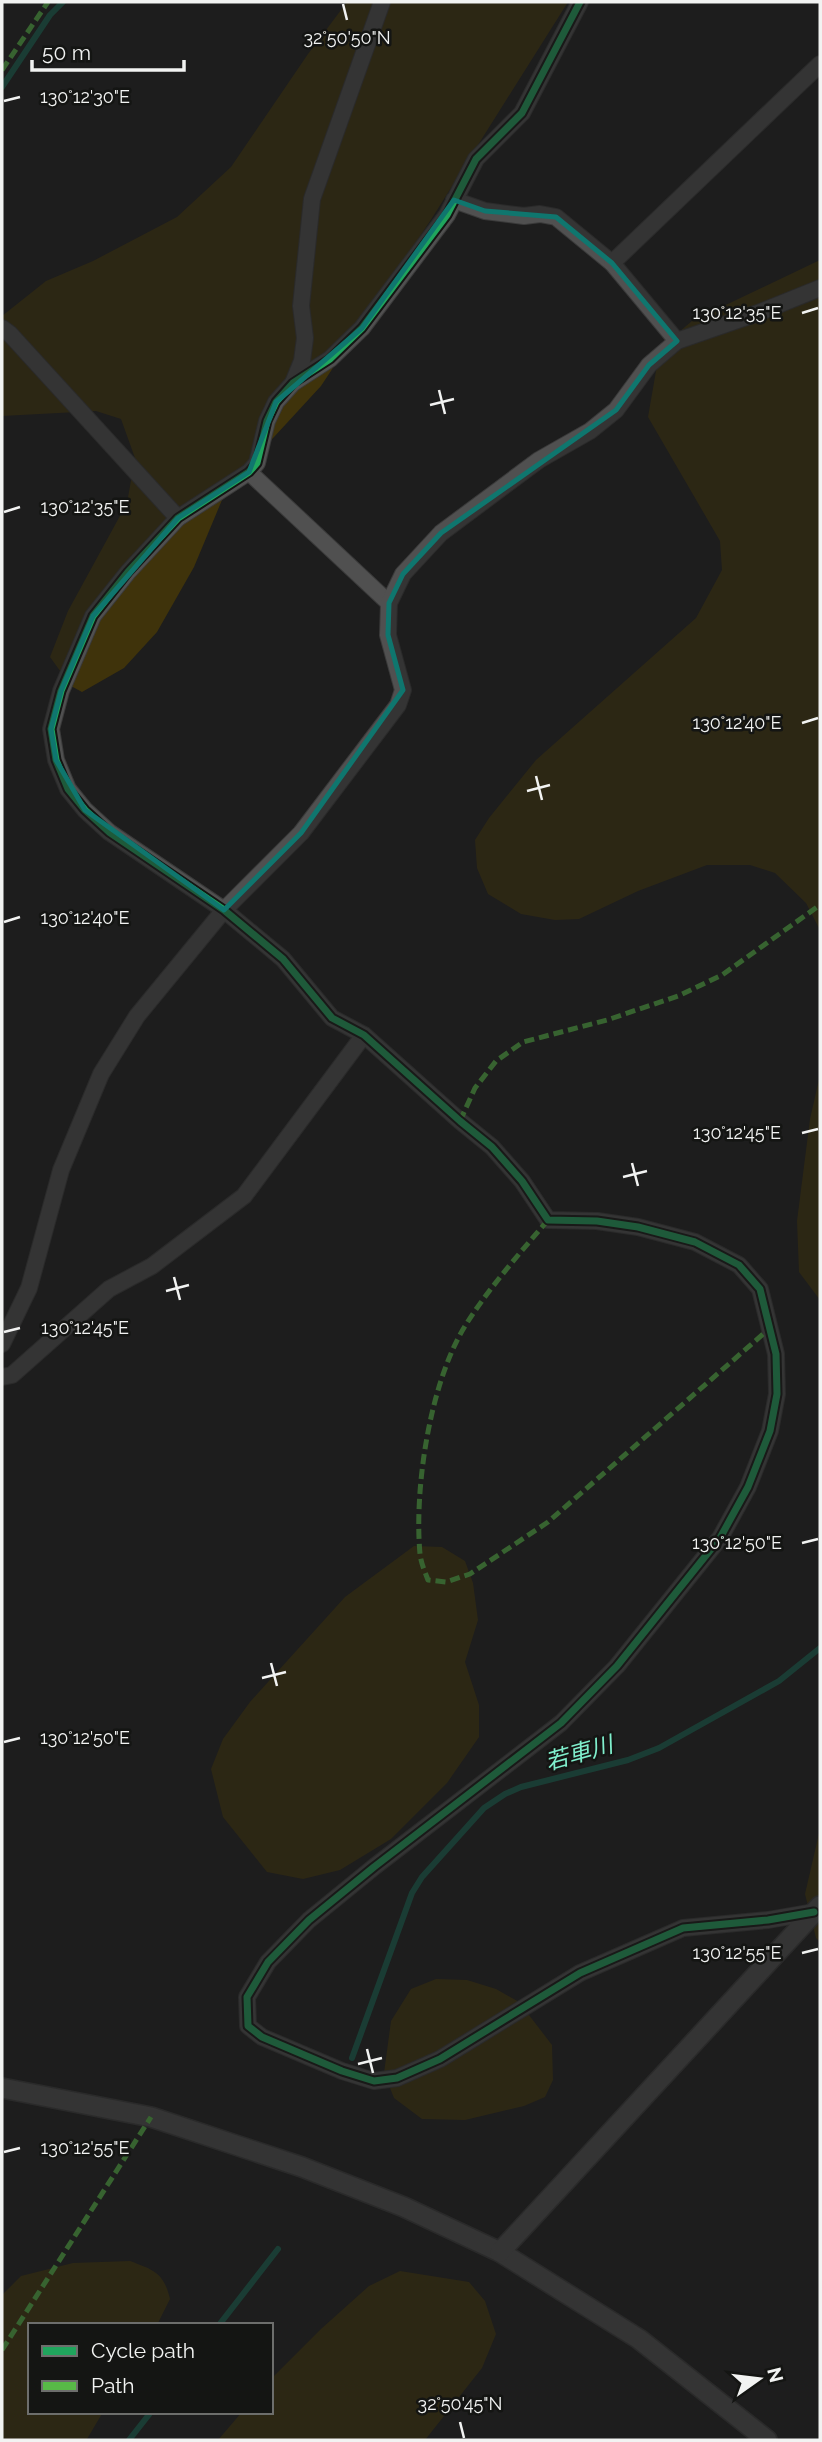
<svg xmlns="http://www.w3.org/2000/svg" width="822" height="2442" font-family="Raleway,'Noto Sans JP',sans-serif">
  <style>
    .green { fill: #3f330b }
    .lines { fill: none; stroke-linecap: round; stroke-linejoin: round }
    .stream { stroke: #186350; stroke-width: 6 }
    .minor-casing { stroke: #3a3a3a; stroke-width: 18 }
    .tertiary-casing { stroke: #3a3a3a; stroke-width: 22 }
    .minor { stroke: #505050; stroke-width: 16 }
    .tertiary { stroke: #505050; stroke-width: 19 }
    .quiet { stroke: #58b947; stroke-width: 5; stroke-dasharray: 10 5; stroke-linecap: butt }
    .cycleway-casing { stroke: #141513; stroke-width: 11 }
    .cycleway { stroke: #20a55d; stroke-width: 7 }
    .marked { fill: none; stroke: #0f766e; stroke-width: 5; stroke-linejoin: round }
    .ticks { fill: none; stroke: #f2f3f2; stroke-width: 2.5 }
    .labels { text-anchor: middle; stroke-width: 5; stroke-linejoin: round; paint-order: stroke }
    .water-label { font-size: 23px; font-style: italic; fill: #80efcd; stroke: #141513 }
    .ticks-label { font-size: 18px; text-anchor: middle; fill: #f2f3f2; stroke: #141513; stroke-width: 5; stroke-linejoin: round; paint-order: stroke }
  </style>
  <rect width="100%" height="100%" fill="#1d1d1d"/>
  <g class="green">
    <path d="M 347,2 L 568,2 L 432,218 L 321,386 L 227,488 L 194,567 L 157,632 L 124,668 L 82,692 L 71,686 L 50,657 L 68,611 L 127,503 L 135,458 L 121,419 L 96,411 L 2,416 L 2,316 L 46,281 L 93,261 L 177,217 L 231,167 L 308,54 Z"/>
    <path d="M 820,260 L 820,930 L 806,903 L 775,873 L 750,865 L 707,865 L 638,891 L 579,919 L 555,920 L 521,914 L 488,894 L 477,868 L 475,840 L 489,818 L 536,760 L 696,618 L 722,570 L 720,541 L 648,417 L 660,348 L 692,321 Z"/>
    <path d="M 820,1075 L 820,1300 L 799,1272 L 797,1221 L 810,1119 Z"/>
    <path d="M 414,1546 L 442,1547 L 465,1561 L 473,1583 L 478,1620 L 465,1662 L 479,1705 L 479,1737 L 447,1783 L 391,1839 L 340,1870 L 303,1879 L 267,1872 L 223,1817 L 211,1769 L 223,1739 L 250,1702 L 345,1597 Z"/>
    <path d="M 820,1829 L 820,1942 L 816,1938 L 805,1894 Z"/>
    <path d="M 436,1979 L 467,1980 L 496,1989 L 519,2002 L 552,2045 L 553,2080 L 545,2097 L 524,2106 L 465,2120 L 422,2119 L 394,2098 L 384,2073 L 391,2021 L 411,1989 Z"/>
    <path d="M 130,2261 C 154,2270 164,2273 170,2299 L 157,2325 L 30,2325 L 30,2412 L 103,2412 L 87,2439 L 2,2440 L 2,2295 L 21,2276 L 73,2263 Z"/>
    <path d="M 400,2271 L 469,2282 L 485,2301 L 496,2334 L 482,2368 L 425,2440 L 218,2440 L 242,2412 L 271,2412 L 271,2379 L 321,2329 L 369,2286 Z"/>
  </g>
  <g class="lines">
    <g class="stream">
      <path d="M 2,87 L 50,15 L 63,2"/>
      <path d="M 352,2058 L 412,1893 L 422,1877 L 484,1808 L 505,1794 L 521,1787 L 628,1760 L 659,1748 L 779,1681 L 820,1648"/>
      <path d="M 219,2325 L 278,2249"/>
      <path d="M 129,2440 L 151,2412"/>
    </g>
    <defs>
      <g id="minor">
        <path d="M 580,2 L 522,113 L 476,159 L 447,215 L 362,328 L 330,359 L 293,383 L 276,402 L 267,421 L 257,463 L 249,472 L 178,518 L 128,572 L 93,616 L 61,691 L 51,729 L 56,760 L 68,789 L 85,810 L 109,832 L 224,910 L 283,959 L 332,1018 L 364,1035 L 460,1121 L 492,1147 L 522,1181 L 548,1220 L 597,1221 L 638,1227 L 695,1242 L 739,1265 L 760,1289 L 776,1354 L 777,1394 L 770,1431 L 748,1487 L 720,1538 L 617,1666 L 561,1723 L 374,1867 L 309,1920 L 268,1962 L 247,1997 L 248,2026 L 262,2037 L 342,2071 L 374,2081 L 397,2078 L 440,2059 L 580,1973 L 683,1928 L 768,1920 L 814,1912"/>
        <path d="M 454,200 L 485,211 L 524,216 L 540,214 L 556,217 L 612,263 L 677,341"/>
        <path d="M 612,263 L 820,64"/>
        <path d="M 2,328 L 10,334 L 178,518"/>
        <path d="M 293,383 L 302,361 L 305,338 L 301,306 L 312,199 L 382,2"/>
        <path d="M 249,472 L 389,603"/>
        <path d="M 2,1344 L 29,1288 L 61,1170 L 101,1074 L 137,1016 L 224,910 L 301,833 L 398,705 L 403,690 L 388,635 L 389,603 L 403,574 L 441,533 L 539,460 L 590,431 L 616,410 L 649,365 L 677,341 L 758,313 L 820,288"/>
        <path d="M 2,1377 L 12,1375 L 109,1289 L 152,1266 L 244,1196 L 364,1035"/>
      </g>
      <g id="tertiary">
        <path d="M 2,2088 L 151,2117 L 302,2167 L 404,2207 L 500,2252 L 639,2339 L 767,2440"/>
        <path d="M 500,2252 L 820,1906"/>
      </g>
    </defs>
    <use href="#minor" class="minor-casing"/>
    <use href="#tertiary" class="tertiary-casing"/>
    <use href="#minor" class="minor"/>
    <use href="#tertiary" class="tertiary"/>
    <g class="quiet">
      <path d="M 2,70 L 48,2"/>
      <path d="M 460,1121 L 475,1088 L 496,1061 L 523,1042 L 607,1020 L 678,996 L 722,975 L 820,905"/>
      <path d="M 548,1220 C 519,1254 489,1288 465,1326 C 430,1383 414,1488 420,1554 C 421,1563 425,1572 428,1580 L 446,1582 L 470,1574 L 548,1522 L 770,1328"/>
      <path d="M 2,2350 L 151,2117"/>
    </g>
    <defs>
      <path id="cycleway" d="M 580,2 L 522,113 L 476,159 L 447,215 L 362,328 L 330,359 L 293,383 L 276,402 L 267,421 L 257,463 L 249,472 L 178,518 L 128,572 L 93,616 L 61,691 L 51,729 L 56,760 L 68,789 L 85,810 L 109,832 L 224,910 L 283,959 L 332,1018 L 364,1035 L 460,1121 L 492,1147 L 522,1181 L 548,1220 L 597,1221 L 638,1227 L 695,1242 L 739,1265 L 760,1289 L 776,1354 L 777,1394 L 770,1431 L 748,1487 L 720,1538 L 617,1666 L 561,1723 L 374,1867 L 309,1920 L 268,1962 L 247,1997 L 248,2026 L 262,2037 L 342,2071 L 374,2081 L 397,2078 L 440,2059 L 580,1973 L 683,1928 L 768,1920 L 814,1912"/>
    </defs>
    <use href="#cycleway" class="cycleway-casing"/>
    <use href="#cycleway" class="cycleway"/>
  </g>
  <path d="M0 0H822V2442H0ZM 454,200 L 485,211 L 556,217 L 612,263 L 677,341 L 649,365 L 616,410 L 441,533 L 403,574 L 389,603 L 388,635 L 403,690 L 301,833 L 224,910 L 85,810 L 56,760 L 51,729 L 61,691 L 93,616 L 178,518 L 249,472 L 276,402 L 362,328 Z" fill="#1d1d1d" fill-opacity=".55" fill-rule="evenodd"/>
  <path class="marked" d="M 454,200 L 485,211 L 556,217 L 612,263 L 677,341 L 649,365 L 616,410 L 441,533 L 403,574 L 389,603 L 388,635 L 403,690 L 301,833 L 224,910 L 85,810 L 56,760 L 51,729 L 61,691 L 93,616 L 178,518 L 249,472 L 276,402 L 362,328 Z"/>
  <path class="ticks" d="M 343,4 L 347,20M 4,101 L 20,97M 802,313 L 818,308M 439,390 L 445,414M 430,405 L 454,399M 4,512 L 20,507M 802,723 L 818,718M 536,776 L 542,800M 527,791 L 550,785M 4,922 L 20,917M 802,1133 L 818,1129M 632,1163 L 638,1186M 623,1177 L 647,1171M 174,1277 L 180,1300M 166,1291 L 189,1285M 4,1332 L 20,1328M 802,1543 L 818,1539M 271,1663 L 277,1686M 262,1678 L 286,1672M 4,1742 L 20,1738M 802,1953 L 818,1949M 367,2049 L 373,2073M 358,2064 L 382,2058M 4,2152 L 20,2148M 460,2422 L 464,2438"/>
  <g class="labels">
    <g class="water-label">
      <text transform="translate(579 1753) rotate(-16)" y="8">若車川</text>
    </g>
  </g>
  <g class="ticks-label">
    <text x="347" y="44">32°50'50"N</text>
    <text x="85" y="103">130°12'30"E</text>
    <text x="737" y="319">130°12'35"E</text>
    <text x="85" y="513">130°12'35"E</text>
    <text x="737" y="729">130°12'40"E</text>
    <text x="85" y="924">130°12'40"E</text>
    <text x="737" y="1139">130°12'45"E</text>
    <text x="85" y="1334">130°12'45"E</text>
    <text x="737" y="1549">130°12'50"E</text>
    <text x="85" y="1744">130°12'50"E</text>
    <text x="737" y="1959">130°12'55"E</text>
    <text x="85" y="2154">130°12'55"E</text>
    <text x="460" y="2410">32°50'45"N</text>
  </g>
  <rect width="822" height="2442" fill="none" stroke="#f2f3f2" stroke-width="7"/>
  <rect x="28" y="2323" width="245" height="91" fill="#141513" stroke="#6d6e6c" stroke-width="2"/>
  <rect x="42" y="2346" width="35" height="10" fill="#20a55d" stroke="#6d6e6c" stroke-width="2"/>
  <text x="91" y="2358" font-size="21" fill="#f2f3f2">Cycle path</text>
  <rect x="42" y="2381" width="35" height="10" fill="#58b947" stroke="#6d6e6c" stroke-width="2"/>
  <text x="91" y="2393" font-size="21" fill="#f2f3f2">Path</text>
  <g transform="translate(759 2379) rotate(76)" stroke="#141513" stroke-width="5" paint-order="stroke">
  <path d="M0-5L12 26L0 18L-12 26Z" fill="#f2f3f2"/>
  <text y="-10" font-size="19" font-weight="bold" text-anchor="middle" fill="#f2f3f2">N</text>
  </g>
  <path d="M32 60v10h152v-10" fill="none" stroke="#f2f3f2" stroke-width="3.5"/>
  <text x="42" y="60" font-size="21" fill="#f2f3f2" stroke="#141513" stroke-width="5" paint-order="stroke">50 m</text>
</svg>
